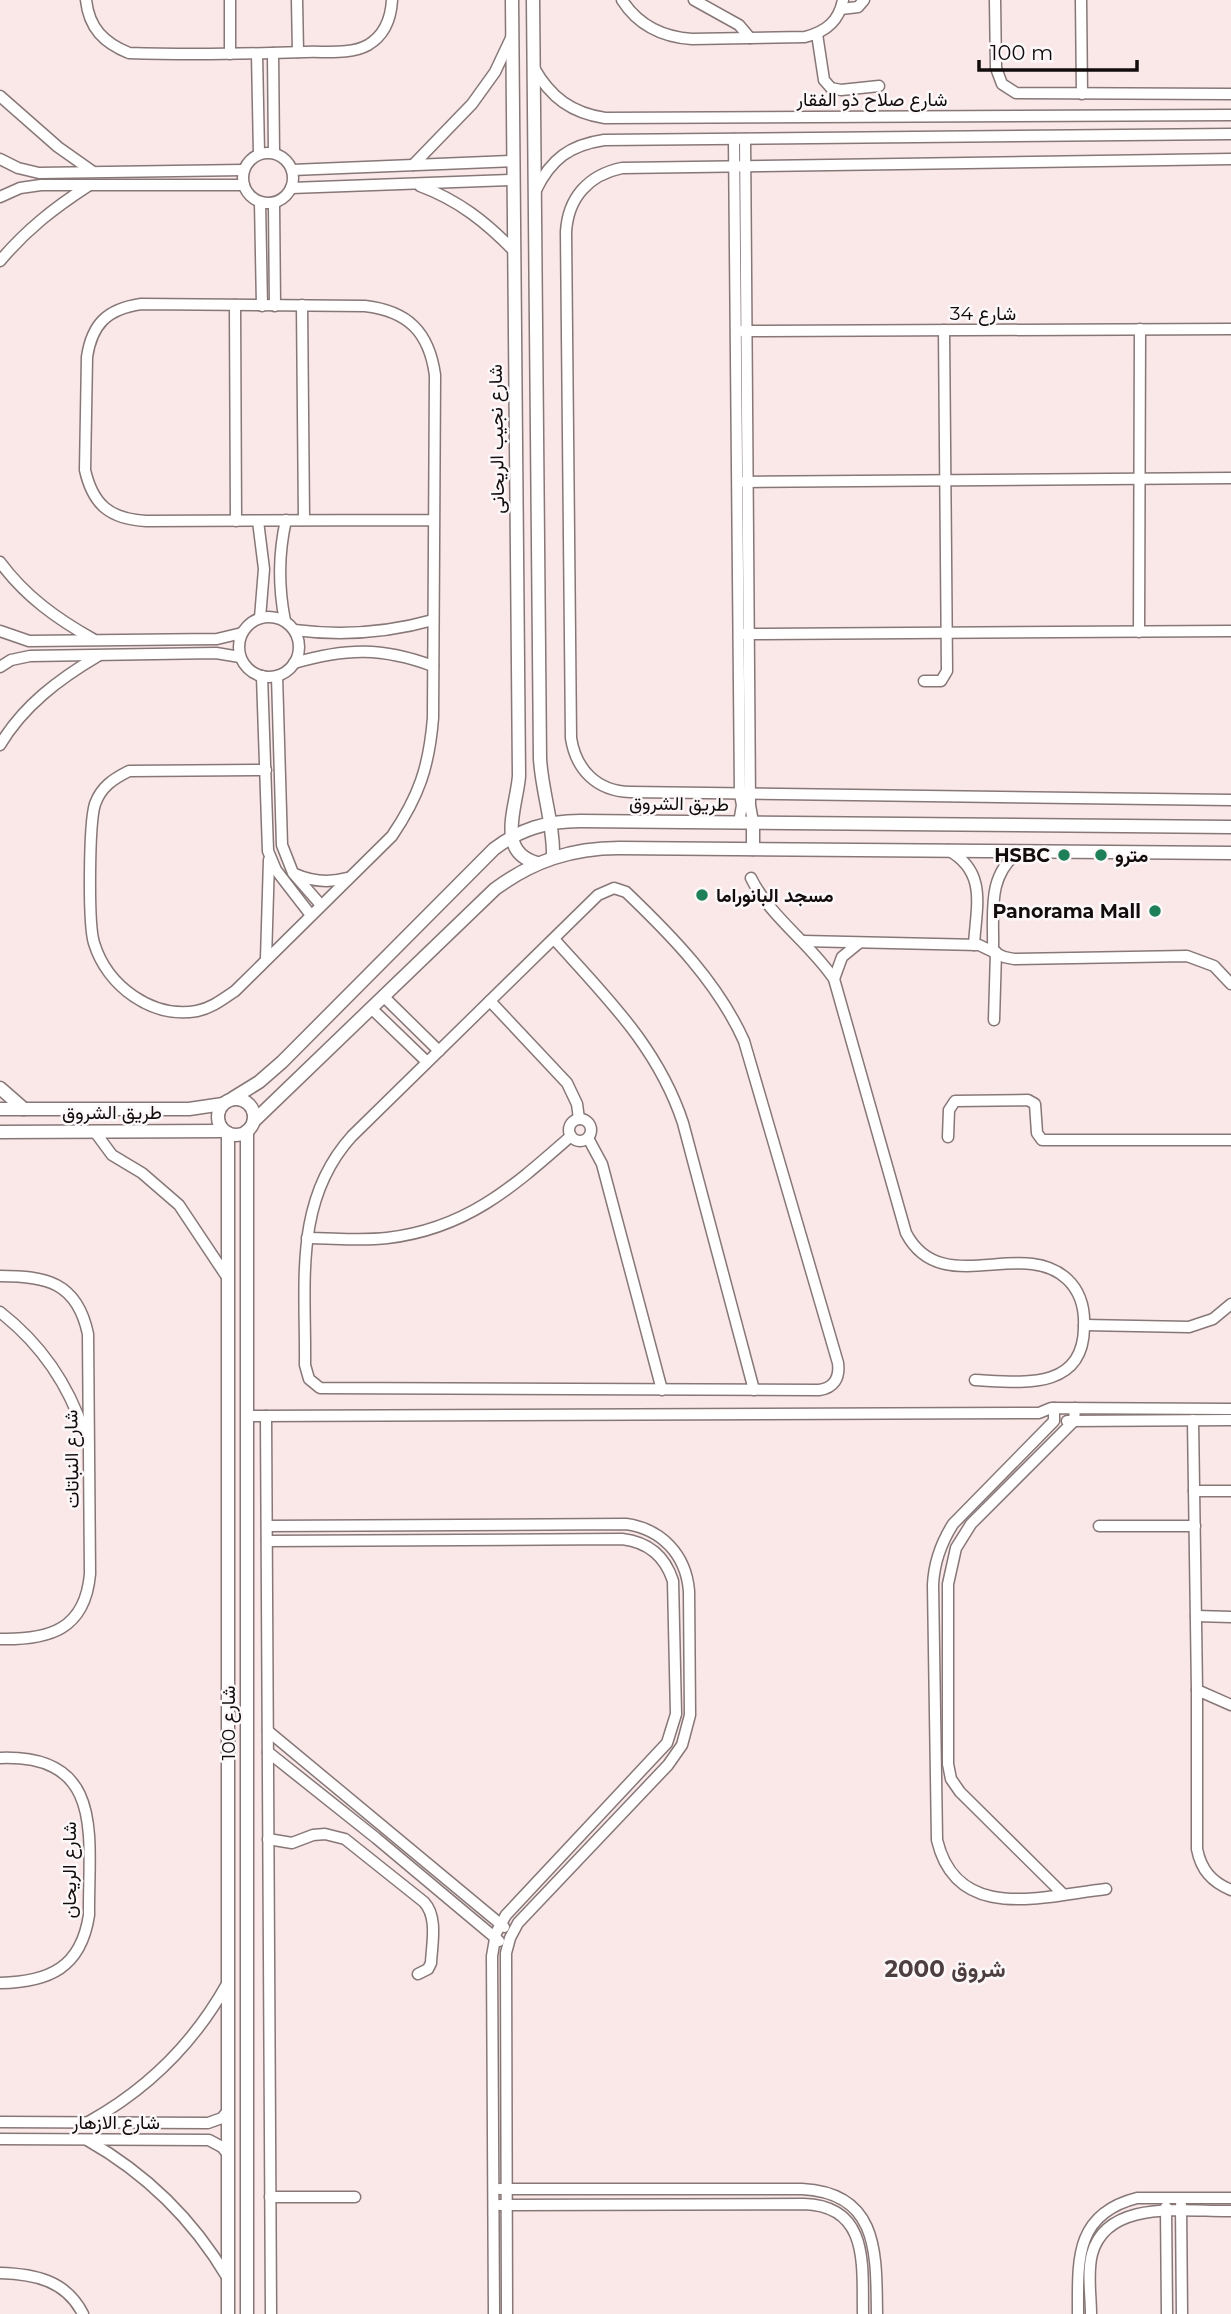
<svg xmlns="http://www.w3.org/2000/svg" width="1231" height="2314" font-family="Montserrat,Vazirmatn,sans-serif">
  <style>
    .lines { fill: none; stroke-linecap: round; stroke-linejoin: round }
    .minor-casing { stroke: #877777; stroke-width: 13 }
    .tertiary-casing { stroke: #877777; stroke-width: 15 }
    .minor { stroke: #fff; stroke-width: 10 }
    .tertiary { stroke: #fff; stroke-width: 12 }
    .poi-dot { fill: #1e8058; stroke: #fcf8f9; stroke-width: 2.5 }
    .labels { text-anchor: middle; stroke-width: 5; stroke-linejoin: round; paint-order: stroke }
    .street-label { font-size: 19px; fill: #120c0c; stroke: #fcf8f9 }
    .poi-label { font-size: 19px; font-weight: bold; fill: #120c0c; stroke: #fcf8f9; text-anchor: end }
    .quarter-label { font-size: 23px; font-weight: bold; fill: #4d3e3f; stroke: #fcf8f9 }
  </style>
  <rect width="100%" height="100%" fill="#fae7e8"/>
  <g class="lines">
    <defs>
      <g id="minor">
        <path d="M 86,0 C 89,28 104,43 129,53 C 187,55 246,54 305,52 C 325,51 350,55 368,45 C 385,35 391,18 392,0"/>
        <path d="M 230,0 L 230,54"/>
        <path d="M 297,0 L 298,52"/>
        <path d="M 622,0 C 638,25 662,37 692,39 L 805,37 C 826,32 839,21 843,0"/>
        <path d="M 694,0 L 739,25 L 750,38"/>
        <path d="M 995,0 L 996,68 L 1002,84 L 1016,93 L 1231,94"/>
        <path d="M 1081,0 L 1082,94"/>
        <path d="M 841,9 L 858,7 L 864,0"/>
        <path d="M 817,34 L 824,80 L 831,88 L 841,90 L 879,86"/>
        <path d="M 273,53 L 274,153"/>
        <path d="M 257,54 L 259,154"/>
        <path d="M 534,68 C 551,98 572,113 605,118 L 1231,115"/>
        <path d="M 0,96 L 58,147 L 92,171"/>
        <path d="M 734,139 L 740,794 L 742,805 L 739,823"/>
        <path d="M 745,139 L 750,805 L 753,822"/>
        <circle cx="268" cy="178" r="25"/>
        <path d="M 0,159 L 18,168 L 39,173 L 244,170"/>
        <path d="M 1231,159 L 622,168 C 588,175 568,198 566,232 L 571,738 C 576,770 597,791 630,792 L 1231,800"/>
        <path d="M 413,165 L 472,104 L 495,72 L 512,36"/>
        <path d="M 292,170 L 513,161"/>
        <path d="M 420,186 C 458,200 486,222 514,251"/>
        <path d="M 291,188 L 513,180"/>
        <path d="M 536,190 C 551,159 570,145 604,140 L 1231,134"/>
        <path d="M 0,197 L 20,188 L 41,185 L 244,185"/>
        <path d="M 260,202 L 262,306"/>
        <path d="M 274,203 L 275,306"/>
        <path d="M 0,261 C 26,230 54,208 88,186"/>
        <path d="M 235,305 L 236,521"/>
        <path d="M 302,305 L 304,520"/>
        <path d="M 742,331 L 1231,329"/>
        <path d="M 744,482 L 1231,478"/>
        <path d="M 258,521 L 264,569 L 260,618"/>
        <path d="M 0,562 C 25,596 57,619 93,639"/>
        <circle cx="269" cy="647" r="30"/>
        <path d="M 285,621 C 278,586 278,555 286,520"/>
        <path d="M 294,630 C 342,636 387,633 433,620"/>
        <path d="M 0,631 L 29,641 L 217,639 L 242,633"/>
        <path d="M 1139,632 L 1140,329"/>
        <path d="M 744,634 L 1231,631"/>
        <path d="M 294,663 C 346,648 382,647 433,666"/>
        <path d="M 0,667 L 11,660 L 30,656 L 216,653 L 240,657"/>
        <path d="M 262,676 L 268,851 L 276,870 L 310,914"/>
        <path d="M 277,676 L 282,845 L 293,873 L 320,904"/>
        <path d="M 924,681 L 941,681 L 947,671 L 944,330"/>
        <path d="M 0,745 C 23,706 59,679 98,656"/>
        <path d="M 266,770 L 129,771 C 113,779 101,787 95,804 C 89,823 88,924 94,943 C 107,986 152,1019 197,1011 C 212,1008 223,999 235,991 L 392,836 C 419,796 429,767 433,718 L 435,375 C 429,332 408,311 365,306 L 141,304 C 107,309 92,324 87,357 L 85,470 C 93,505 110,519 146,521 L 433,520"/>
        <path d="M 948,850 C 988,872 976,907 974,945"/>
        <path d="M 295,874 C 313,882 329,883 347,878"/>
        <path d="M 751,878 C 770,917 810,943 834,979 L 906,1233 C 941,1300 1022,1237 1067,1279 C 1081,1292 1085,1310 1084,1328 C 1083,1392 1019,1382 975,1380"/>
        <path d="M 614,888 L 626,892 C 672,936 718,983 744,1041 L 838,1363 C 840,1378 834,1388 819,1390 L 320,1388 L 309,1379 L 305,1365 C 306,1283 293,1201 352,1136 L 598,895 Z"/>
        <path d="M 554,939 C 606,997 658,1047 683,1123 L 754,1390"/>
        <path d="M 803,941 L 979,945 L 1004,957 L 1014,959 L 1187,956 L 1214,966 L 1231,984"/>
        <path d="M 993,950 C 994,913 986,875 1020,851"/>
        <path d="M 266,959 L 269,860"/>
        <path d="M 834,979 L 842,957 L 859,943"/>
        <path d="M 383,996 L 439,1051"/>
        <path d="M 490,1001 L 567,1083 L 577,1104 L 579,1119"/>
        <path d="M 371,1008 L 427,1062"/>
        <path d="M 994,1020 L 996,952"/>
        <circle cx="580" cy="1130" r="11"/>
        <path d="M 95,1132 L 112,1155 L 142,1173 L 179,1205 L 227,1277"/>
        <path d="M 948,1137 L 949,1110 L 955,1101 L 1028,1100 L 1035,1104 L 1037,1133 L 1042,1140 L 1231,1140"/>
        <path d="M 588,1138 L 602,1164 L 662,1390"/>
        <path d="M 307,1238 C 334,1238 361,1241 387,1238 C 467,1229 514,1186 571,1136"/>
        <path d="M 0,1276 C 46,1276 77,1282 88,1334 L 90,1574 C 85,1630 49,1640 0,1639"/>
        <path d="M 0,1312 C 41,1344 68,1383 84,1432"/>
        <path d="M 1084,1325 L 1189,1327 L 1213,1319 L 1231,1304"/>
        <path d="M 1054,1408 L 1054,1421 L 953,1524 C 941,1543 934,1562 933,1585 L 937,1840 C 957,1924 1043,1896 1106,1889"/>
        <path d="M 247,1416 L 1039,1413 L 1051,1408 L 1231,1409"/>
        <path d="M 266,1416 L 271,2314"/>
        <path d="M 1193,1420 L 1197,1690 L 1197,1849 C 1201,1870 1212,1882 1231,1890"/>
        <path d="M 1067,1421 L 1231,1420"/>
        <path d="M 1194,1491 L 1231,1491"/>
        <path d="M 267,1526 L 626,1524 C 662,1529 686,1555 689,1591 L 690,1715 L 682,1745 L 668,1765 L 518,1923 L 510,1938 L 506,1953 L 507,2314"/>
        <path d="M 1099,1526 L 1195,1526"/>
        <path d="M 267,1541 L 622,1539 C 648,1542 665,1556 673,1581 L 676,1714 L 667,1743 L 506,1915 L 496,1933 L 492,1956 L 494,2314"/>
        <path d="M 1196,1616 L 1231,1617"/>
        <path d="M 1197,1690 L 1231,1705"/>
        <path d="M 268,1731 L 504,1927"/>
        <path d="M 268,1752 L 376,1838 L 499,1941"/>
        <path d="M 0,1758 C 107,1754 88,1839 89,1915 C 81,1968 49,1982 0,1983"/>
        <path d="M 268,1839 L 292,1843 L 313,1835 L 325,1834 L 345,1839 L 424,1902 C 438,1917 432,1943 431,1963 L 428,1969 L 418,1974"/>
        <path d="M 1063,1894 L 960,1792 L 951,1779 L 948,1764 L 948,1584 L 956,1548 L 971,1524 L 1074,1421 L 1075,1408"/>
        <path d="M 90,2121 C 149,2088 194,2043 227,1984"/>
        <path d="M 0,2122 L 208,2123 L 222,2118 L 227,2112"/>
        <path d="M 0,2139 L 209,2140 L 222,2147 L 227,2153"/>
        <path d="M 87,2140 C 147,2174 192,2218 227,2277"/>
        <path d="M 500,2189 L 802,2189 C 880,2193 876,2255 877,2314"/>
        <path d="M 270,2197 L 355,2197"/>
        <path d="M 500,2205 L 804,2204 C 870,2206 862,2266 863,2314"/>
        <path d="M 1181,2205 L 1182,2314"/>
        <path d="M 1166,2207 L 1167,2314"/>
        <path d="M 0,2273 C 34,2274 66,2280 83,2314"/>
        <path d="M 1078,2314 C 1078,2261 1074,2214 1137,2198 L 1231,2198"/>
        <path d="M 1091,2314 C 1091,2295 1087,2273 1092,2254 C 1107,2198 1186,2212 1231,2211"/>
      </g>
      <g id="tertiary">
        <path d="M 512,0 L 519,776 C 517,806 495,852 537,863"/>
        <path d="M 533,0 L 540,759 C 542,792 554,825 553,857"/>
        <path d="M 753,822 L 753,849"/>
        <path d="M 0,1088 L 24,1109"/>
        <path d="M 233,1098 L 259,1082 L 282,1062 L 494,849 C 520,829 547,821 580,821 L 1231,827"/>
        <circle cx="236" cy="1117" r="18"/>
        <path d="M 0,1109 L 189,1109 L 223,1104"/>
        <path d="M 254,1121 L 495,889 C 533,861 572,848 619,848 L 1231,853"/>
        <path d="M 0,1132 L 224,1131"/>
        <path d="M 228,2314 L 228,1133"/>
        <path d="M 247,2314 L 247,1131"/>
      </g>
    </defs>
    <use href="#minor" class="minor-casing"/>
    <use href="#tertiary" class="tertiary-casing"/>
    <use href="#minor" class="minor"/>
    <use href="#tertiary" class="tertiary"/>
  </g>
  <g class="poi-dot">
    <circle cx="1064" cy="855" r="7"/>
    <circle cx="1101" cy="855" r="7"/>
    <circle cx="702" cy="895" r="7"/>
    <circle cx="1155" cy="911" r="7"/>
  </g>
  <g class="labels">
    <g class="street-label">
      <text x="872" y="106">شارع صلاح ذو الفقار</text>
      <text x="983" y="320">شارع 34</text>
      <text transform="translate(496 439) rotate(-91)" y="7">شارع نجيب الريحانى</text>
      <text transform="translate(679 803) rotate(1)" y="7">طريق الشروق</text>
      <text x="112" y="1119">طريق الشروق</text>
      <text transform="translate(71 1459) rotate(-91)" y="7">شارع النباتات</text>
      <text transform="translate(228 1723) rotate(-90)" y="7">شارع 100</text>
      <text transform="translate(69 1870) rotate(-90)" y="7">شارع الريحان</text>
      <text x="116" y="2129">شارع الازهار</text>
    </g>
    <g class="poi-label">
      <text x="1050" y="862">HSBC</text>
      <text x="1115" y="862" text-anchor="start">مترو</text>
      <text x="716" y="902" text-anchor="start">مسجد البانوراما</text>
      <text x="1141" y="918">Panorama Mall</text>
    </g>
    <g class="quarter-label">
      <text x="945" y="1977">شروق 2000</text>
    </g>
  </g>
  <path d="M979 60v10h158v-10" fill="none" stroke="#120c0c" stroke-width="3.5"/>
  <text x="990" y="60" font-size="21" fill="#120c0c" stroke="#fcf8f9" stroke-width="5" paint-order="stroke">100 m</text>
</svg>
